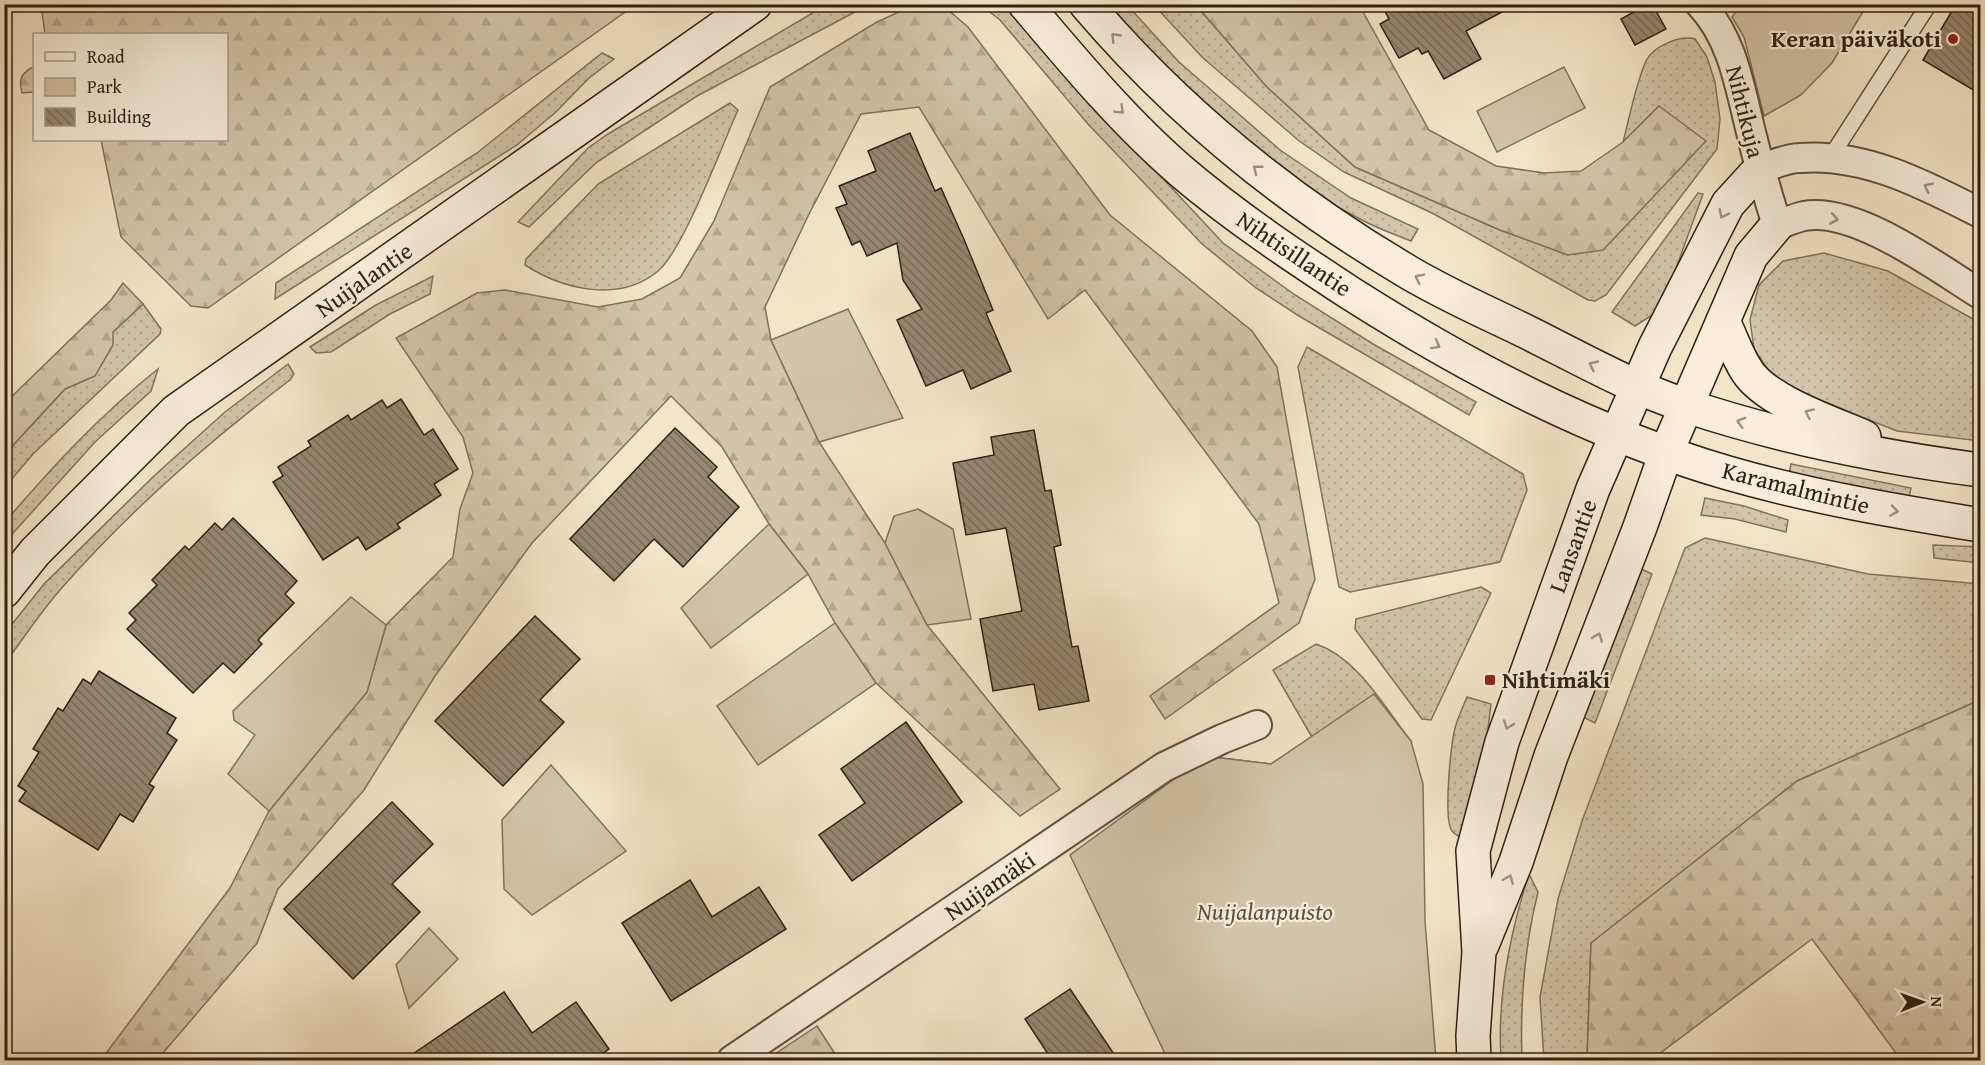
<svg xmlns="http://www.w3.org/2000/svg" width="1985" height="1065" font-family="'Gentium Book Plus',serif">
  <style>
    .grass { fill: url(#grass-dots); stroke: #83725d; stroke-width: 1.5 }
    .forest { fill: url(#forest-firs); stroke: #83725d; stroke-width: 1.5 }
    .park { fill: #d4c4a9; stroke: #83725d; stroke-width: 1.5 }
    .building { fill: url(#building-back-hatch); stroke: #322011; stroke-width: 1.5 }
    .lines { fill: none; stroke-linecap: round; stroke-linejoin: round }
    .lane-casing { stroke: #63513f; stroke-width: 18 }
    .street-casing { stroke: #63513f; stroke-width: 32 }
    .secondary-casing { stroke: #322011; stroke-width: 36 }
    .lane { stroke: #f8eedb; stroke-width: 15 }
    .street { stroke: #f8eedb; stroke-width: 28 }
    .secondary { stroke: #f8eedb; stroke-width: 33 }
    .oneway { stroke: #9f9180 }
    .poi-dot { fill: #8f2418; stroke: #f8eedb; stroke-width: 2 }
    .labels { text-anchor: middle; stroke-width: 4.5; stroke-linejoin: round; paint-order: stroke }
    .poi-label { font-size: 24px; font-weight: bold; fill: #322011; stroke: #f8eedb; text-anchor: end }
    .street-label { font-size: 24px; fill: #322011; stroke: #f8eedb }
    .park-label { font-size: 24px; font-style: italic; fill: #63513f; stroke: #f8eedb }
  </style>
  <defs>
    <pattern id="grass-dots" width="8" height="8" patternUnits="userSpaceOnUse" patternTransform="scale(1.5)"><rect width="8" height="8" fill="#d4c4a9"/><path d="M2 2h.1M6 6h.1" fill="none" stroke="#b6a890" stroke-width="1.8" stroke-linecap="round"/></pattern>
    <pattern id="forest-firs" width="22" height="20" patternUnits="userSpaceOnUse" patternTransform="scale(1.5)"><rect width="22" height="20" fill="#d4c4a9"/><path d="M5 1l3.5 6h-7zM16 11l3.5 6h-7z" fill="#b6a890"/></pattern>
    <pattern id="building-back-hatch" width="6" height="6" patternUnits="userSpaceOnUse" patternTransform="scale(1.5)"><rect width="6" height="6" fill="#978670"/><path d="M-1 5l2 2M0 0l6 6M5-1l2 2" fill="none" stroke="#7c6d5b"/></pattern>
  </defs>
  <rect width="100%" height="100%" fill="#f5e5c8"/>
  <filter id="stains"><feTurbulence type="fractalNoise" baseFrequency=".00333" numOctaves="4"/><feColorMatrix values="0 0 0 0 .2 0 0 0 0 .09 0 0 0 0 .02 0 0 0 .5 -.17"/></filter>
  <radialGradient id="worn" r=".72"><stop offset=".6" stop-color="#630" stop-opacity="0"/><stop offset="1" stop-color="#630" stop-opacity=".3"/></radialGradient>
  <g class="grass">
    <path d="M 826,5 L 868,5 L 697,96 L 597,162 L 529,227 L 518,222 L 588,148 L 608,134 Z"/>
    <path d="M 981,5 L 1006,5 L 1072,85 L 1115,127 L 1223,243 L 1295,295 L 1373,344 L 1476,402 L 1469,415 L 1299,316 L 1256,288 L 1202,244 L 1088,124 L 1000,20 Z"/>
    <path d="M 1104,5 L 1127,5 L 1179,62 L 1280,150 L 1351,198 L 1418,229 L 1411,241 C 1394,234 1376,228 1360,219 C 1260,168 1181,83 1104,5 Z"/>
    <path d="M 1154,5 L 1196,5 L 1266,86 L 1355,167 L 1500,230 L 1568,255 L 1659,106 L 1623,142 C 1630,116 1635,86 1646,61 C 1653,46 1680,35 1695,39 L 1707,57 L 1715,82 L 1720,119 L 1717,149 L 1606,295 L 1595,301 L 1588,300 L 1432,213 L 1344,172 L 1298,140 L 1202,57 Z"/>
    <path d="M 602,53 L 614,59 L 588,79 L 557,111 L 517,145 L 275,299 L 276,283 L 477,153 Z"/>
    <path d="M 730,103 L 738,110 C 722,145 684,249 658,271 C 620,303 564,290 525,265 L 526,259 L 598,184 Z"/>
    <path d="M 1698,193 L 1703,194 L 1667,293 L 1654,314 L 1635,326 L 1612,312 Z"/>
    <path d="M 1824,253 L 1888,271 L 1980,323 L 1980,441 L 1897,431 L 1777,383 L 1754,349 L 1750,320 L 1759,285 L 1783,261 Z"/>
    <path d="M 433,276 L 430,294 L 390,314 L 331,352 L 316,353 L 310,347 L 376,305 Z"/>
    <path d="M 143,304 L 161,329 L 160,334 L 33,454 L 5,487 L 5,454 L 65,389 L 95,376 L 113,332 Z"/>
    <path d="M 1307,347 L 1523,474 L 1527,490 L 1500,562 L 1350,592 L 1339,587 L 1298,367 Z"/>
    <path d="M 288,364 L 294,374 L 290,380 C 208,442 128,512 60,590 C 40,613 23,639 5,663 L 5,633 L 44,584 L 155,475 L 225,412 Z"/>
    <path d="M 158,369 L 151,391 L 95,442 L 5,542 L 5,522 C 52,467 101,414 158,369 Z"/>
    <path d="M 1791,464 L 1911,488 L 1908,502 L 1788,478 Z"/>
    <path d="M 1705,498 L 1744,506 L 1788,520 L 1786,532 L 1735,519 L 1701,515 Z"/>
    <path d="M 1705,538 L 1868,574 L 1980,584 L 1980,700 L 1797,781 L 1591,943 L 1587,1060 L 1544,1060 L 1540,997 L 1558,899 L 1582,821 L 1685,548 Z"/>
    <path d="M 1933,545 L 1980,547 L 1980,563 L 1934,558 Z"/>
    <path d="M 1637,567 L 1652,574 L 1595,723 L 1581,716 Z"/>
    <path d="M 1481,587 L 1491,593 L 1431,720 L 1422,719 L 1355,629 L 1356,619 Z"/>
    <path d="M 1316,644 C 1358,658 1385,708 1411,741 L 1356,726 L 1070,855 L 1213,757 L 1271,764 L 1312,737 L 1273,670 Z"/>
    <path d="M 1467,697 L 1491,704 L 1481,785 L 1468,840 C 1462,838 1456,836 1452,831 C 1443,818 1451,745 1455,728 C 1458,717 1463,707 1467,697 Z"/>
    <path d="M 1529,874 L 1538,892 C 1524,948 1520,1003 1522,1060 L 1501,1060 C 1497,998 1510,933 1529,874 Z"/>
  </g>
  <g class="forest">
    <path d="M 41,5 L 41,4 L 635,5 L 208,308 L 191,306 L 121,237 L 101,140 L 226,140 L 226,34 L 45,34 Z"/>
    <path d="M 914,5 L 947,9 L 968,27 L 1110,215 L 1252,331 L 1277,367 L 1315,579 L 1299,623 L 1165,719 L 1150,696 L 1279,603 L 1259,524 L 1085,290 L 1048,319 L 919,107 L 861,114 L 808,216 L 765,307 L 771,340 L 819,442 L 885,543 L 927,625 L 1060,789 L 1020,816 L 876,683 L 835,623 L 808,574 L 769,524 L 722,447 L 671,396 L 532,543 L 435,676 L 364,790 L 278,889 L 257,943 L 157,1060 L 101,1060 L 230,888 L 269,811 L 367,692 L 386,625 L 453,557 L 460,509 L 473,473 L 463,437 L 396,338 L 477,293 L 505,290 L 598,307 L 642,299 L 680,278 L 714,221 L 770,87 L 877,22 Z"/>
    <path d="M 1196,5 L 1359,5 L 1429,130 L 1496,166 L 1544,173 L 1581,171 L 1623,142 L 1659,106 L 1706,141 L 1603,250 L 1568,255 L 1500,230 L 1355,167 L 1266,86 Z"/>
    <path d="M 31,68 L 34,68 L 34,92 L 22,93 C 19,80 20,75 31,68 Z"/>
    <path d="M 123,283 L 143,304 L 113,332 L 113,345 L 95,376 L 65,389 L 5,454 L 5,403 L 111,300 Z"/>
    <path d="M 1980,700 L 1980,873 L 1972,877 L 1980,894 L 1980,1060 L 1901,1060 L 1812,939 L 1651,1060 L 1587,1060 L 1591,943 L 1797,781 Z"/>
    <path d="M 817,1026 L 839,1060 L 766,1060 Z"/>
  </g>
  <g class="park">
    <path d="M 1741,5 L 1741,4 L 1867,5 L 1832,63 L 1801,95 L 1764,116 L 1744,37 L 1732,17 Z"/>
    <path d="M 1564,67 L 1585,108 L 1497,152 L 1477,111 Z"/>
    <path d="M 848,309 L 903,418 L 819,442 L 771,340 Z"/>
    <path d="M 918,509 L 953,529 L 971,619 L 927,625 L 885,543 L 894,516 Z"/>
    <path d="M 769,524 L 808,574 L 711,648 L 681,608 Z"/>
    <path d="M 351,597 L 386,625 L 367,692 L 269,811 L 228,774 L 255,735 L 234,720 L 233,711 Z"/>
    <path d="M 835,623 L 876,683 L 758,765 L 717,706 Z"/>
    <path d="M 1374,694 L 1411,741 L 1423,784 L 1425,921 L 1436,1060 L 1168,1060 L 1070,855 L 1188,769 L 1213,757 L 1271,764 Z"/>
    <path d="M 551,765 L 626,851 L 532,915 L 504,889 L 502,820 Z"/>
    <path d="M 429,928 L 458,959 L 409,1008 L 396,965 Z"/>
  </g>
  <g class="building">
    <path d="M 1381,4 L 1517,4 L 1466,31 L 1481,59 L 1444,79 L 1428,51 L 1422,54 L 1418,48 L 1399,58 L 1380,24 L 1389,19 Z"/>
    <path d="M 1648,4 L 1652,4 L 1666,29 L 1635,45 L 1621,19 Z"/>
    <path d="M 1956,4 L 1980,4 L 1980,94 L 1923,60 Z"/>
    <path d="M 910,133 L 935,191 L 941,188 L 963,237 L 993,310 L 986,313 L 1011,371 L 971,389 L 963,370 L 926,386 L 897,320 L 922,309 L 903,280 L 897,243 L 867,256 L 860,241 L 852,245 L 836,208 L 847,204 L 839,186 L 876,171 L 868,151 Z"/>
    <path d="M 401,399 L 424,435 L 433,429 L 458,469 L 434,484 L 441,495 L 397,524 L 400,528 L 366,550 L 358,537 L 323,560 L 273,482 L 283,476 L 278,467 L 311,446 L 308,441 L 348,415 L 351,420 L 382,400 L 387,408 Z"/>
    <path d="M 675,428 L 717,467 L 708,477 L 739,507 L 683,567 L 654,539 L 614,581 L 570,539 Z"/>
    <path d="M 1034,430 L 1045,491 L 1051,490 L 1061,545 L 1054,547 L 1072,647 L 1078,646 L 1089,701 L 1039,710 L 1034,684 L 993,691 L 980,619 L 1022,611 L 1006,528 L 966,535 L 953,463 L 994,455 L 991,437 Z"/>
    <path d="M 233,518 L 297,581 L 285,594 L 294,603 L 258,640 L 262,644 L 234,673 L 223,663 L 193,693 L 127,629 L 136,620 L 129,613 L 157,585 L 152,580 L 185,546 L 189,550 L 215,523 L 222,530 Z"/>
    <path d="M 535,616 L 580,659 L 540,700 L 564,722 L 503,786 L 435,721 Z"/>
    <path d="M 99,671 L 176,718 L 167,733 L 177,740 L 149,784 L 154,787 L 133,822 L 120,814 L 98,850 L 19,801 L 26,791 L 18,786 L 39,752 L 33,749 L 58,708 L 63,711 L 83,679 L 91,684 Z"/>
    <path d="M 906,722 L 962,802 L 852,881 L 819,835 L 865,803 L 841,769 Z"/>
    <path d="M 392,802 L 433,844 L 392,884 L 420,912 L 353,979 L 284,909 Z"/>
    <path d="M 690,880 L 712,917 L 759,887 L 786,929 L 671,1001 L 622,923 Z"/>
    <path d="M 1070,989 L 1118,1060 L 1052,1060 L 1025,1019 Z"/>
    <path d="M 504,992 L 532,1033 L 576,1002 L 609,1049 L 593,1060 L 404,1060 Z"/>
  </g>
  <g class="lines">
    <defs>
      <path id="lane" d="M 1830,158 L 1929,4"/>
      <g id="street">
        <path d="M 1700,4 C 1734,40 1740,90 1752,136 C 1759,166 1768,196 1777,225 C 1786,222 1795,218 1804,216 C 1855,206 1938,268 1980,294"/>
        <path d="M 1760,169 C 1772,165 1787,158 1800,158 C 1865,153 1925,185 1980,213"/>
        <path d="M 732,1060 L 1164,767 L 1222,739 L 1257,725"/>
      </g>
      <g id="secondary">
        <path d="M 1025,4 C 1074,62 1124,122 1182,172 C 1235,217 1292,255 1350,293 C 1468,368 1593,434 1728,473 C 1811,497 1895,511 1980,525"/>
        <path d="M 1086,4 C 1176,110 1284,198 1403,269 C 1442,293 1486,312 1527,332 C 1579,358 1632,388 1687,406 C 1783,438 1881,457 1980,470"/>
        <path d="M 1723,321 C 1731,337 1737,356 1747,371 C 1766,401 1832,423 1864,437"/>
        <path d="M 4,591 L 35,552 L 176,411 L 755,4"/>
        <path d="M 1482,945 L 1516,862 L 1551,756 L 1640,527 L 1666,453 L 1751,256 L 1777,225"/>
        <path d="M 1474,1060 L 1473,1036 L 1479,952 L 1473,851 L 1502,742 L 1593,489 L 1655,347 L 1728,204 L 1760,169"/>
      </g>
    </defs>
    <use href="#lane" class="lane-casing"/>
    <use href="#street" class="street-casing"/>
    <use href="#secondary" class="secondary-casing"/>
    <use href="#lane" class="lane"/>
    <use href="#street" class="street"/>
    <use href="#secondary" class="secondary"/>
  </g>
  <defs><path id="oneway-chevron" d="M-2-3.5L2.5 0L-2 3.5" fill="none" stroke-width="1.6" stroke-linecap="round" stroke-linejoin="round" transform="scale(1.5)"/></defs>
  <g class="oneway">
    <use href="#oneway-chevron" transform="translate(1115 37) rotate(-134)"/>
    <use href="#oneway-chevron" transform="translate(1120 110) rotate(45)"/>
    <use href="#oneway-chevron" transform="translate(1257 169) rotate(-142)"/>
    <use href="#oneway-chevron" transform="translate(1928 187) rotate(-154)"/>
    <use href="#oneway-chevron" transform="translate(1723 214) rotate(117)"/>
    <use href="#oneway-chevron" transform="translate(1834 219) rotate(10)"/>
    <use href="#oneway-chevron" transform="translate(1419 278) rotate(-153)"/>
    <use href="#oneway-chevron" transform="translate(1436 345) rotate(29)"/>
    <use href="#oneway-chevron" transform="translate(1593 365) rotate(-155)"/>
    <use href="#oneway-chevron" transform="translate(1809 413) rotate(-156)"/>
    <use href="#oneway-chevron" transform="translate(1741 422) rotate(-164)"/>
    <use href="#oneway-chevron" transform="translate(1894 511) rotate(9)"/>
    <use href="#oneway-chevron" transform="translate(1598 637) rotate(-69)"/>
    <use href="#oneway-chevron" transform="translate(1508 725) rotate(110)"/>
    <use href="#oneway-chevron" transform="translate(1509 879) rotate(-68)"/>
  </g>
  <g class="poi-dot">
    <circle cx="1953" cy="39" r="6"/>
    <rect x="1484" y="674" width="12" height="12" rx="3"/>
  </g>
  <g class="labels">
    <g class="poi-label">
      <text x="1941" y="47">Keran päiväkoti</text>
      <text x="1502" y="688" text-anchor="start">Nihtimäki</text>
    </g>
    <g class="street-label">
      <text transform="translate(1745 112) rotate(76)" y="8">Nihtikuja</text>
      <text transform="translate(1294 254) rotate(34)" y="8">Nihtisillantie</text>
      <text transform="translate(364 280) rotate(-35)" y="8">Nuijalantie</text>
      <text transform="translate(1796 488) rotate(14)" y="8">Karamalmintie</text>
      <text transform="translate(1573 546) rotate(-70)" y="8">Lansantie</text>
      <text transform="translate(990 886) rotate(-34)" y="8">Nuijamäki</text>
    </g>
    <g class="park-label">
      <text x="1265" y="920">Nuijalanpuisto</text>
    </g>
  </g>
  <rect width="1985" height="1065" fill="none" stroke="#f5e5c8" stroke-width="24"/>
  <rect x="6" y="6" width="1973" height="1053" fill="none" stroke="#322011" stroke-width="3"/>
  <rect x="12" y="12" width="1961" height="1041" fill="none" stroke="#322011" stroke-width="1.5"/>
  <rect x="33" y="33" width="195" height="108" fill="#f8eedb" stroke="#a99c8a" stroke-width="1.5"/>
  <rect x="45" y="52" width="30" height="9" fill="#f8eedb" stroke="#a99c8a" stroke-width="1.5"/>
  <text x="87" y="63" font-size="18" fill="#322011">Road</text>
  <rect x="45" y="78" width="30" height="18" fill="#d4c4a9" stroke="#a99c8a" stroke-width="1.5"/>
  <text x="87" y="93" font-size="18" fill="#322011">Park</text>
  <rect x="45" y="108" width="30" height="18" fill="url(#building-back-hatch)" stroke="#a99c8a" stroke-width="1.5"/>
  <text x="87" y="123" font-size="18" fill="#322011">Building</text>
  <g transform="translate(1922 1002) rotate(89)" stroke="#f8eedb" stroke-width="4.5" paint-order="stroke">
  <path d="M0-4.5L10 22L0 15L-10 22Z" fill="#322011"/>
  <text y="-9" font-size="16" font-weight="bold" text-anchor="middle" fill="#322011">N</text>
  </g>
  <rect width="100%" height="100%" filter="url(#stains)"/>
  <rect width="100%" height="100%" fill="url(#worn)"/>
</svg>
